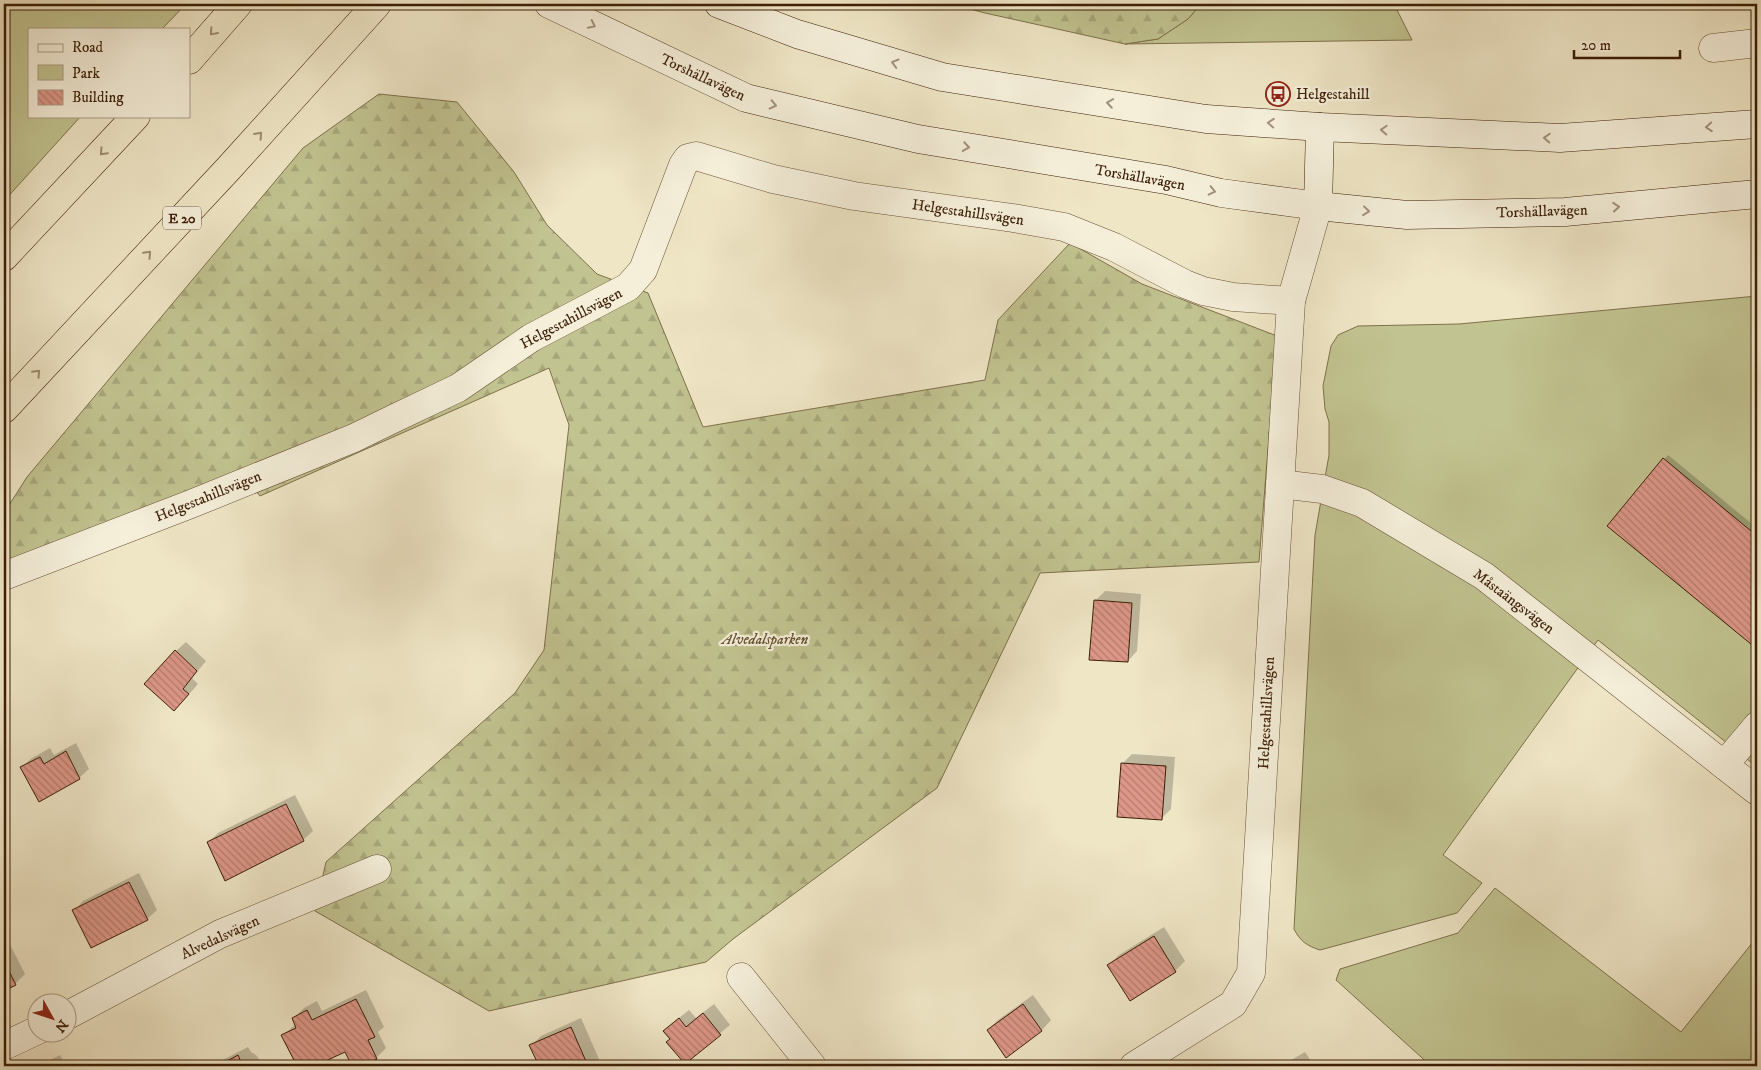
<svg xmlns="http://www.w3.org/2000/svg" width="1761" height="1070" font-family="'IM FELL DW Pica',serif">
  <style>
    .green { fill: #c1c390; stroke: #7f704b }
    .forest { fill: url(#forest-firs); stroke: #7f704b }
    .shadow { fill: #0003 }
    .building { fill: url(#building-back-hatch); stroke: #3d1e06 }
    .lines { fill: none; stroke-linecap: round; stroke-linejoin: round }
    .minor-casing { stroke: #6a5036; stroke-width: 29 }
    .secondary-casing { stroke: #3d1e06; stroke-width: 29 }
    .motorway-casing { stroke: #3d1e06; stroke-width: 29 }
    .minor { stroke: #f5efda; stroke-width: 28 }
    .secondary { stroke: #f5efda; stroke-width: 28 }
    .motorway { stroke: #efe6c6; stroke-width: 28 }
    .oneway { stroke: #a2917b }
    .oneway2 { stroke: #9f8c70 }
    .labels { text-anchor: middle; stroke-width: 4.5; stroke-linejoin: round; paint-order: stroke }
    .shield { fill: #f5efda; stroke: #745d46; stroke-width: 1 }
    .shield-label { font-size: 14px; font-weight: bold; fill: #3d1e06 }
    .street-label { font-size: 15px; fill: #3d1e06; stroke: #f5efda }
    .poi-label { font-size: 15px; fill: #3d1e06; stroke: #f5efda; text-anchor: start }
    .park-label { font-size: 15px; font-style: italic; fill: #65502f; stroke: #f5efda }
  </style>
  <defs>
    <pattern id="forest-firs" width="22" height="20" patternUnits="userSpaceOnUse" patternTransform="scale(1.25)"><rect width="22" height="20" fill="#c1c390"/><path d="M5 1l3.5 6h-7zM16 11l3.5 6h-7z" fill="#a7a77b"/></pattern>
    <pattern id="building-back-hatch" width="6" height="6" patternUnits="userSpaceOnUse" patternTransform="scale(1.25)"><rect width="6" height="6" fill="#dd9788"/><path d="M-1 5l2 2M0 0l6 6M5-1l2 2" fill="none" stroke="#b47b6d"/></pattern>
  </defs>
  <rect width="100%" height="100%" fill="#efe6c6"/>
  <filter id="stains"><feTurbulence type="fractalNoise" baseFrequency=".004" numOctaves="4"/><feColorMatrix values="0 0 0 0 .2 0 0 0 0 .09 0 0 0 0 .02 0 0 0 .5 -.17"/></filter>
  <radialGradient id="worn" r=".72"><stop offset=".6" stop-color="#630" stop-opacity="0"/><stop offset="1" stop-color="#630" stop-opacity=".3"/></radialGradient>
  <g class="green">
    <path d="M 9,4 L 186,4 L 162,29 L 29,29 L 29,116 L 81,116 L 4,201 L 4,7 Z"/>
    <path d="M 1201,4 L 1394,4 L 1412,40 L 1125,44 L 1158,39 L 1188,19 Z"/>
    <path d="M 1757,296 L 1757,767 L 1598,640 L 1443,855 L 1482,883 L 1457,913 L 1320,950 C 1307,946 1300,941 1294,929 L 1315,535 L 1329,455 L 1329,422 L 1325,409 L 1323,386 L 1331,346 L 1338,335 L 1358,326 L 1459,324 Z"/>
    <path d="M 1495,888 L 1681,1032 L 1757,937 L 1757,1066 L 1431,1066 L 1336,980 L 1340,969 L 1458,933 Z"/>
  </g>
  <g class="forest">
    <path d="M 952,4 L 1201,4 L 1188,19 L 1158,39 L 1125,44 L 985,13 Z"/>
    <path d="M 379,94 L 457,102 L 514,172 L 547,225 L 597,274 L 648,293 L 703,427 L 985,380 L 998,320 L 1070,243 L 1142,284 L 1277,336 L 1259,562 L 1040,573 L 937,788 L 733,939 L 706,962 L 489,1011 L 315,911 L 326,862 L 515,693 L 544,650 L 569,425 L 549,368 L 260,496 L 247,480 L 4,576 L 4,513 L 27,477 L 303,148 Z"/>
  </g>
  <g class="shadow">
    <path d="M 1668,455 L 1757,528 L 1757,648 L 1609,526 Z"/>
    <path d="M 1105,591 L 1141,594 L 1137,651 L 1128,661 L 1095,601 Z"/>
    <path d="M 186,642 L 206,661 L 192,678 L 198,684 L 184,700 L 176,651 Z"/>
    <path d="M 76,743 L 89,769 L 79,778 L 22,767 L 32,758 L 50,748 L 54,755 Z"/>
    <path d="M 1132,754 L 1175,757 L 1171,809 L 1161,819 L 1122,764 Z"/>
    <path d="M 295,795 L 313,831 L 303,840 L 208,843 L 218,833 Z"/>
    <path d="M 139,873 L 157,910 L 147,919 L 74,911 L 83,901 Z"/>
    <path d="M 1164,927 L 1185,961 L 1175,971 L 1109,965 L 1119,955 Z"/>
    <path d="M 4,933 L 25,974 L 15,984 L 4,990 Z"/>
    <path d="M 366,990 L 384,1027 L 378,1032 L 386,1048 L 376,1058 L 358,1066 L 353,1066 L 345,1050 L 313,1066 L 299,1066 L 283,1035 L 296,1024 L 294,1018 L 304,1008 L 317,1001 L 322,1011 Z"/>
    <path d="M 1033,995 L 1051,1020 L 1042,1030 L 1006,1056 L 988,1030 L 998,1020 Z"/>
    <path d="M 714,1004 L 730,1025 L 685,1062 L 672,1039 L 675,1021 L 689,1010 L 696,1018 Z"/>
    <path d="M 581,1018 L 602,1066 L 540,1066 L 531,1046 L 541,1036 Z"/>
    <path d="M 248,1047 L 251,1052 L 256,1055 L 259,1059 L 257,1063 L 258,1066 L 211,1066 Z"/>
    <path d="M 1305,1052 L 1314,1066 L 1281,1066 Z"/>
    <path d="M 60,1055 L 66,1066 L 38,1066 Z"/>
  </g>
  <g class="building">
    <path d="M 1663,458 L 1757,536 L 1757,649 L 1607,526 Z"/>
    <path d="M 1094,600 L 1132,603 L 1128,662 L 1089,660 Z"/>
    <path d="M 175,650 L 197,671 L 183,689 L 189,694 L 174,711 L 144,684 Z"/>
    <path d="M 66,751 L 80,779 L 39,802 L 20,767 L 40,757 L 44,764 Z"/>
    <path d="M 1121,763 L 1166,766 L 1162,820 L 1117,817 Z"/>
    <path d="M 286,804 L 304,841 L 225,881 L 207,842 Z"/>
    <path d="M 129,882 L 148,920 L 91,948 L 72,910 Z"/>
    <path d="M 1154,936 L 1176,972 L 1130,1001 L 1107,965 Z"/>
    <path d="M 4,961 L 16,985 L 4,991 Z"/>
    <path d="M 356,999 L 375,1037 L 368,1040 L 377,1059 L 361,1066 L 352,1066 L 345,1052 L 315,1066 L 297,1066 L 281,1035 L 296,1028 L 292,1018 L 307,1010 L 312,1020 Z"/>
    <path d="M 1023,1004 L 1042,1031 L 1006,1058 L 987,1030 Z"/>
    <path d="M 703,1013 L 721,1035 L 685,1064 L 666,1042 L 670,1039 L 663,1031 L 679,1018 L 686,1027 Z"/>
    <path d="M 571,1027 L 588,1066 L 539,1066 L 529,1045 Z"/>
    <path d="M 238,1055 L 241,1062 L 247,1064 L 248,1066 L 218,1066 Z"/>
  </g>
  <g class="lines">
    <defs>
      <g id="minor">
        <path d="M 1713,48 L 1757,43"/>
        <path d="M 1280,484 L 1322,489 L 1362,503 L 1484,576 L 1757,791"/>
        <path d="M 4,576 L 191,504 L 354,438 L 395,418 L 458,388 L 531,338 L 628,287 L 643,270 L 683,165 L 688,158 L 696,156 L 773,179 L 854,196 L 1013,218 L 1064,227 L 1114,247 L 1185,284 L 1203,291 L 1233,297 L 1291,301"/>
        <path d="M 1724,765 L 1757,726"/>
        <path d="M 741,977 L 812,1066"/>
        <path d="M 68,1015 L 220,934 L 377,869"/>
        <path d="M 4,1046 L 38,1030"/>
        <path d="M 1134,1066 L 1233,1004 L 1251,973 L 1291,301 L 1318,206"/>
      </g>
      <g id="secondary">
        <path d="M 549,4 L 746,98 L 918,139 L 1166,180 L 1221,193 L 1318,206 L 1407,215 L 1565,212 L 1757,194"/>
        <path d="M 719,4 L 797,34 L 942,77 L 1206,119 L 1320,127 L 1560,138 L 1757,124"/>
        <path d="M 1318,206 L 1320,127"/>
      </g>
      <g id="motorway">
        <path d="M 189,60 L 238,4"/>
        <path d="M 4,257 L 136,116"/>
        <path d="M 4,409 L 229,168 L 377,4"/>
      </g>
    </defs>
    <use href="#minor" class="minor-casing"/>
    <use href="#secondary" class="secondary-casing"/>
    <use href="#motorway" class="motorway-casing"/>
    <use href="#minor" class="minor"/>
    <use href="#secondary" class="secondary"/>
    <use href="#motorway" class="motorway"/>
  </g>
  <defs><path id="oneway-chevron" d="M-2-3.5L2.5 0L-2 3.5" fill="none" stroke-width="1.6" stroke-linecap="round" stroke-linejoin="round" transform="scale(1.25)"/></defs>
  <g class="oneway">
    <use href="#oneway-chevron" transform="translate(592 25) rotate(26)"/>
    <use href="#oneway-chevron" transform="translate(895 63) rotate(-164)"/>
    <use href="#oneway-chevron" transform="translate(1110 103) rotate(-171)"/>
    <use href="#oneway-chevron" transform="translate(773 105) rotate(13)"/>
    <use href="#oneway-chevron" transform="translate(1271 123) rotate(-176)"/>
    <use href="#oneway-chevron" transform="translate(1709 127) rotate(176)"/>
    <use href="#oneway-chevron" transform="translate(1384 130) rotate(-177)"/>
    <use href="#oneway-chevron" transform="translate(1547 138) rotate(-177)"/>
    <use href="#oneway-chevron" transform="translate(966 147) rotate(9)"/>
    <use href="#oneway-chevron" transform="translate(1212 191) rotate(13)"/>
    <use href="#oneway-chevron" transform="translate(1616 207) rotate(-5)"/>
    <use href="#oneway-chevron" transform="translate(1366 211) rotate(6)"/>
  </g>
  <g class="oneway2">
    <use href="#oneway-chevron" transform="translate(213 32) rotate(131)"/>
    <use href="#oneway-chevron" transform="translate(259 135) rotate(-48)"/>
    <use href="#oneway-chevron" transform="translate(103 152) rotate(133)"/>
    <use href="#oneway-chevron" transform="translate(148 254) rotate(-47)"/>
    <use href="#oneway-chevron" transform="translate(37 373) rotate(-47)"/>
  </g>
  <defs>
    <symbol id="bus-ring" viewBox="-11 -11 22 22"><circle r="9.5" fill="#f5efda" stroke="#8f2418" stroke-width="1.5"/><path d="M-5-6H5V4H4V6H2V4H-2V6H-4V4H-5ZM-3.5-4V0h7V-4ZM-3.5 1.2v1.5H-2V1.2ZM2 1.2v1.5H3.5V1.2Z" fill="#8f2418"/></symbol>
  </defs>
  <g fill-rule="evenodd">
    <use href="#bus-ring" x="1264" y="80" width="28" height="28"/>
  </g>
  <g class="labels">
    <rect class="shield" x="163" y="206.5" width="38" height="23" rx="4"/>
    <g class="shield-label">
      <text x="182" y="223">E 20</text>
    </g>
    <g class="street-label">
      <text transform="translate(703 77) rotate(25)" y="5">Torshällavägen</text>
      <text transform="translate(1140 177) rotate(10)" y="5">Torshällavägen</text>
      <text transform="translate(1542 211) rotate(-2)" y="5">Torshällavägen</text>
      <text transform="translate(968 212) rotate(8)" y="5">Helgestahillsvägen</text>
      <text transform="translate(571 318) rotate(-28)" y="5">Helgestahillsvägen</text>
      <text transform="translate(208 496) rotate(-22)" y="5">Helgestahillsvägen</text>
      <text transform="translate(1514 601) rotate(37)" y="5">Måstaängsvägen</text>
      <text transform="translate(1266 713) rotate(-87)" y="5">Helgestahillsvägen</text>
      <text transform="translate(220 937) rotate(-25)" y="5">Alvedalsvägen</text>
    </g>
    <g class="poi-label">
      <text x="1296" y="99">Helgestahill</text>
    </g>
    <g class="park-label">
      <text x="765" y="644">Alvedalsparken</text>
    </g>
  </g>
  <rect width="1761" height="1070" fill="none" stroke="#efe6c6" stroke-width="20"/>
  <rect x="5" y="5" width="1751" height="1060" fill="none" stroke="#3d1e06" stroke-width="2.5"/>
  <rect x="10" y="10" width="1741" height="1050" fill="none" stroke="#3d1e06"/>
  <rect x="28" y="28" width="162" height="90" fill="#f5efda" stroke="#ab9b85"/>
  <rect x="38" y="44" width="25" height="8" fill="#f5efda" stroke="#ab9b85"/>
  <text x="72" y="52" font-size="15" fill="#3d1e06">Road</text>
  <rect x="38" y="65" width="25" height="15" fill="#c1c390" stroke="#ab9b85"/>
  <text x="72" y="78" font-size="15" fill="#3d1e06">Park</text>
  <rect x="38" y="90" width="25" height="15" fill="url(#building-back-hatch)" stroke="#ab9b85"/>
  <text x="72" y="102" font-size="15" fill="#3d1e06">Building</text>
  <g transform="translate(52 1018) rotate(130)"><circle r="24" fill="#f5efda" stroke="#ab9b85"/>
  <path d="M0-4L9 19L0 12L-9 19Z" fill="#8f2418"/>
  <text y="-8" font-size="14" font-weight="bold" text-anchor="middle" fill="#3d1e06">N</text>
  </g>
  <path d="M1574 50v8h106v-8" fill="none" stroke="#3d1e06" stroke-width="2.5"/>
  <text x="1581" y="50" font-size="15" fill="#3d1e06" stroke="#f5efda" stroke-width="4" paint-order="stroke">20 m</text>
  <rect width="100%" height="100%" filter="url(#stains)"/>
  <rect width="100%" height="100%" fill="url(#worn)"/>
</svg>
